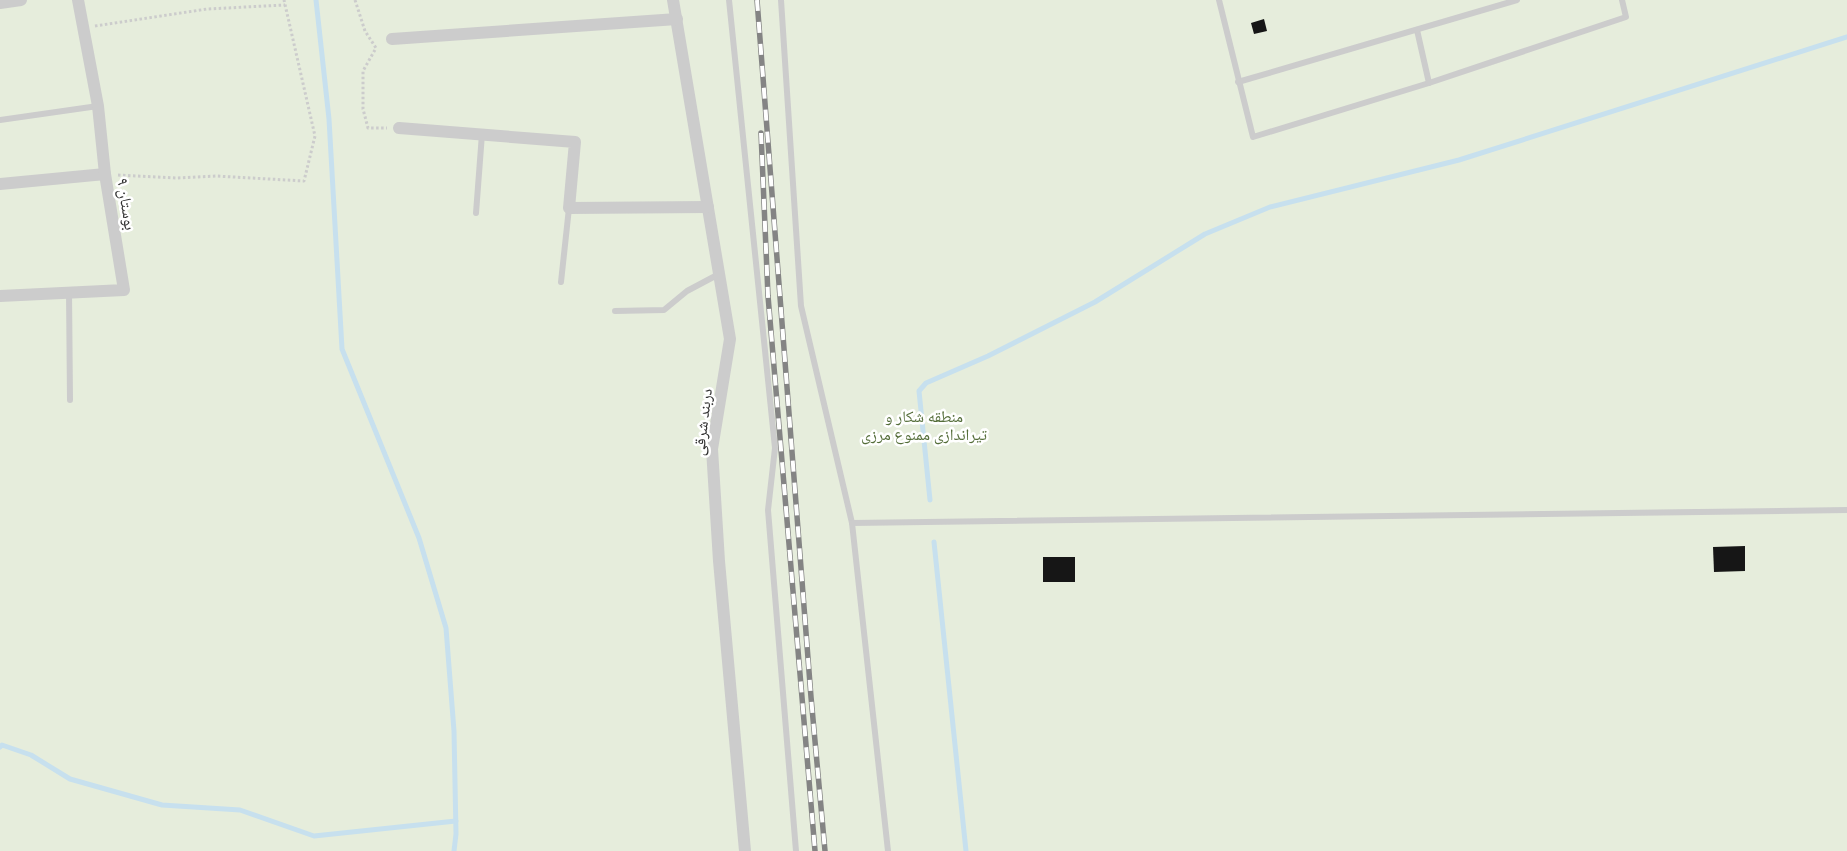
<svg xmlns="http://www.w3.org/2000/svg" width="1847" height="851" font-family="Cabin,'Noto Naskh Arabic',sans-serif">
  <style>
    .green { fill: #e6eddc }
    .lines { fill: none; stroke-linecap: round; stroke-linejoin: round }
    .stream { stroke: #c7e0ee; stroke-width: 5 }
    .building { fill: #161616 }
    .path { stroke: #ccc; stroke-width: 3; stroke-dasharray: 2.5 2.5; stroke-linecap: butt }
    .lane { stroke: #ccc; stroke-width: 6 }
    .street { stroke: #ccc; stroke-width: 12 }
    .rail-casing { stroke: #848484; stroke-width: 5.5 }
    .rail { stroke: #fff; stroke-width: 4; stroke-dasharray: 11; stroke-linecap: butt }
    .labels { text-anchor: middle; stroke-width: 5; stroke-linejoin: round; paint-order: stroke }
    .street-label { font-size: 16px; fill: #2f2f2f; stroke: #fff }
    .park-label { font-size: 16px; fill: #546d39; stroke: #fff }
  </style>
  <rect width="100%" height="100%" fill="#fff"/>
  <rect class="green" x="0" y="0" width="1847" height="851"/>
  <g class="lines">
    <g class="stream">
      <path d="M 316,0 L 329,119 L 342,349 L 419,538 L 446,628 L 454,731 L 456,834 L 454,851"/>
      <path d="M 930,500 L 919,391 L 926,383 L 988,356 L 1095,302 L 1205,234 L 1270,207 L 1459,160 L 1847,37"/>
      <path d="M 934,542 L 966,851"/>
      <path d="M 0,747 L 2,745 L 31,755 L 70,779 L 162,805 L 240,810 L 314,836 L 456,821"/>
    </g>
  </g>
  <g class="building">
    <path d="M 1264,19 L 1267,31 L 1254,34 L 1251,23 Z"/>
    <path d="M 1745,546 L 1745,571 L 1714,572 L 1713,547 Z"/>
    <rect x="1043" y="557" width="32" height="25"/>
  </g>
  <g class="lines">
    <g class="path">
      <path d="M 355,0 L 365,31 L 376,48 L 363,71 L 363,109 L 368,128 L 387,128"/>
      <path d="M 95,26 L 207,9 L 285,5"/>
      <path d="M 118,175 L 176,178 L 216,176 L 304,181 L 315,136 L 284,0"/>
    </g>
    <g class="lane">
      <path d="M 729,0 L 775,448 L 768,510 L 796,851"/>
      <path d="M 781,0 L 801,306 L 852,523"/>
      <path d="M 1219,0 L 1253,137 L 1429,83 L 1626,17 L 1622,0"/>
      <path d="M 1417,30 L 1429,83"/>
      <path d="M 1238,82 L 1517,0"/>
      <path d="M 0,120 L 98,106"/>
      <path d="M 476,213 L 482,134"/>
      <path d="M 561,282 L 569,208"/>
      <path d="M 69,292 L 70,400"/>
      <path d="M 615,311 L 664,310 L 687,291 L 719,274"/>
      <path d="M 888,851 L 852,523 L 1847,510"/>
    </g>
    <g class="street">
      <path d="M 673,0 L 730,339 L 712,449 L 719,561 L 745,851"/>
      <path d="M 0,3 L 21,0"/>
      <path d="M 392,39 L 677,19"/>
      <path d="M 399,128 L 575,142 L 569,208 L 708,207"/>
      <path d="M 0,184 L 105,174"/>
      <path d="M 0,296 L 124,290 L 105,174 L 98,106 L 78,0"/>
    </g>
    <defs>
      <g id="rail">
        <path d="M 757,0 L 811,697 L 825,851"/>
        <path d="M 761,133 L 768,296 L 815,851"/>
      </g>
    </defs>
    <use href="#rail" class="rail-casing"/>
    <use href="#rail" class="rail"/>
  </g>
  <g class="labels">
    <g class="street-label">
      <text transform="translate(127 204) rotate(81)" y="6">بوستان ۹</text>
      <text transform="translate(702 422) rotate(-83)" y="6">دربند شرقی</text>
    </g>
    <g class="park-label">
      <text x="924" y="422">منطقه شکار و<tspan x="924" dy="18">تیراندازی ممنوع مرزی</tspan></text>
    </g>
  </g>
</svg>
